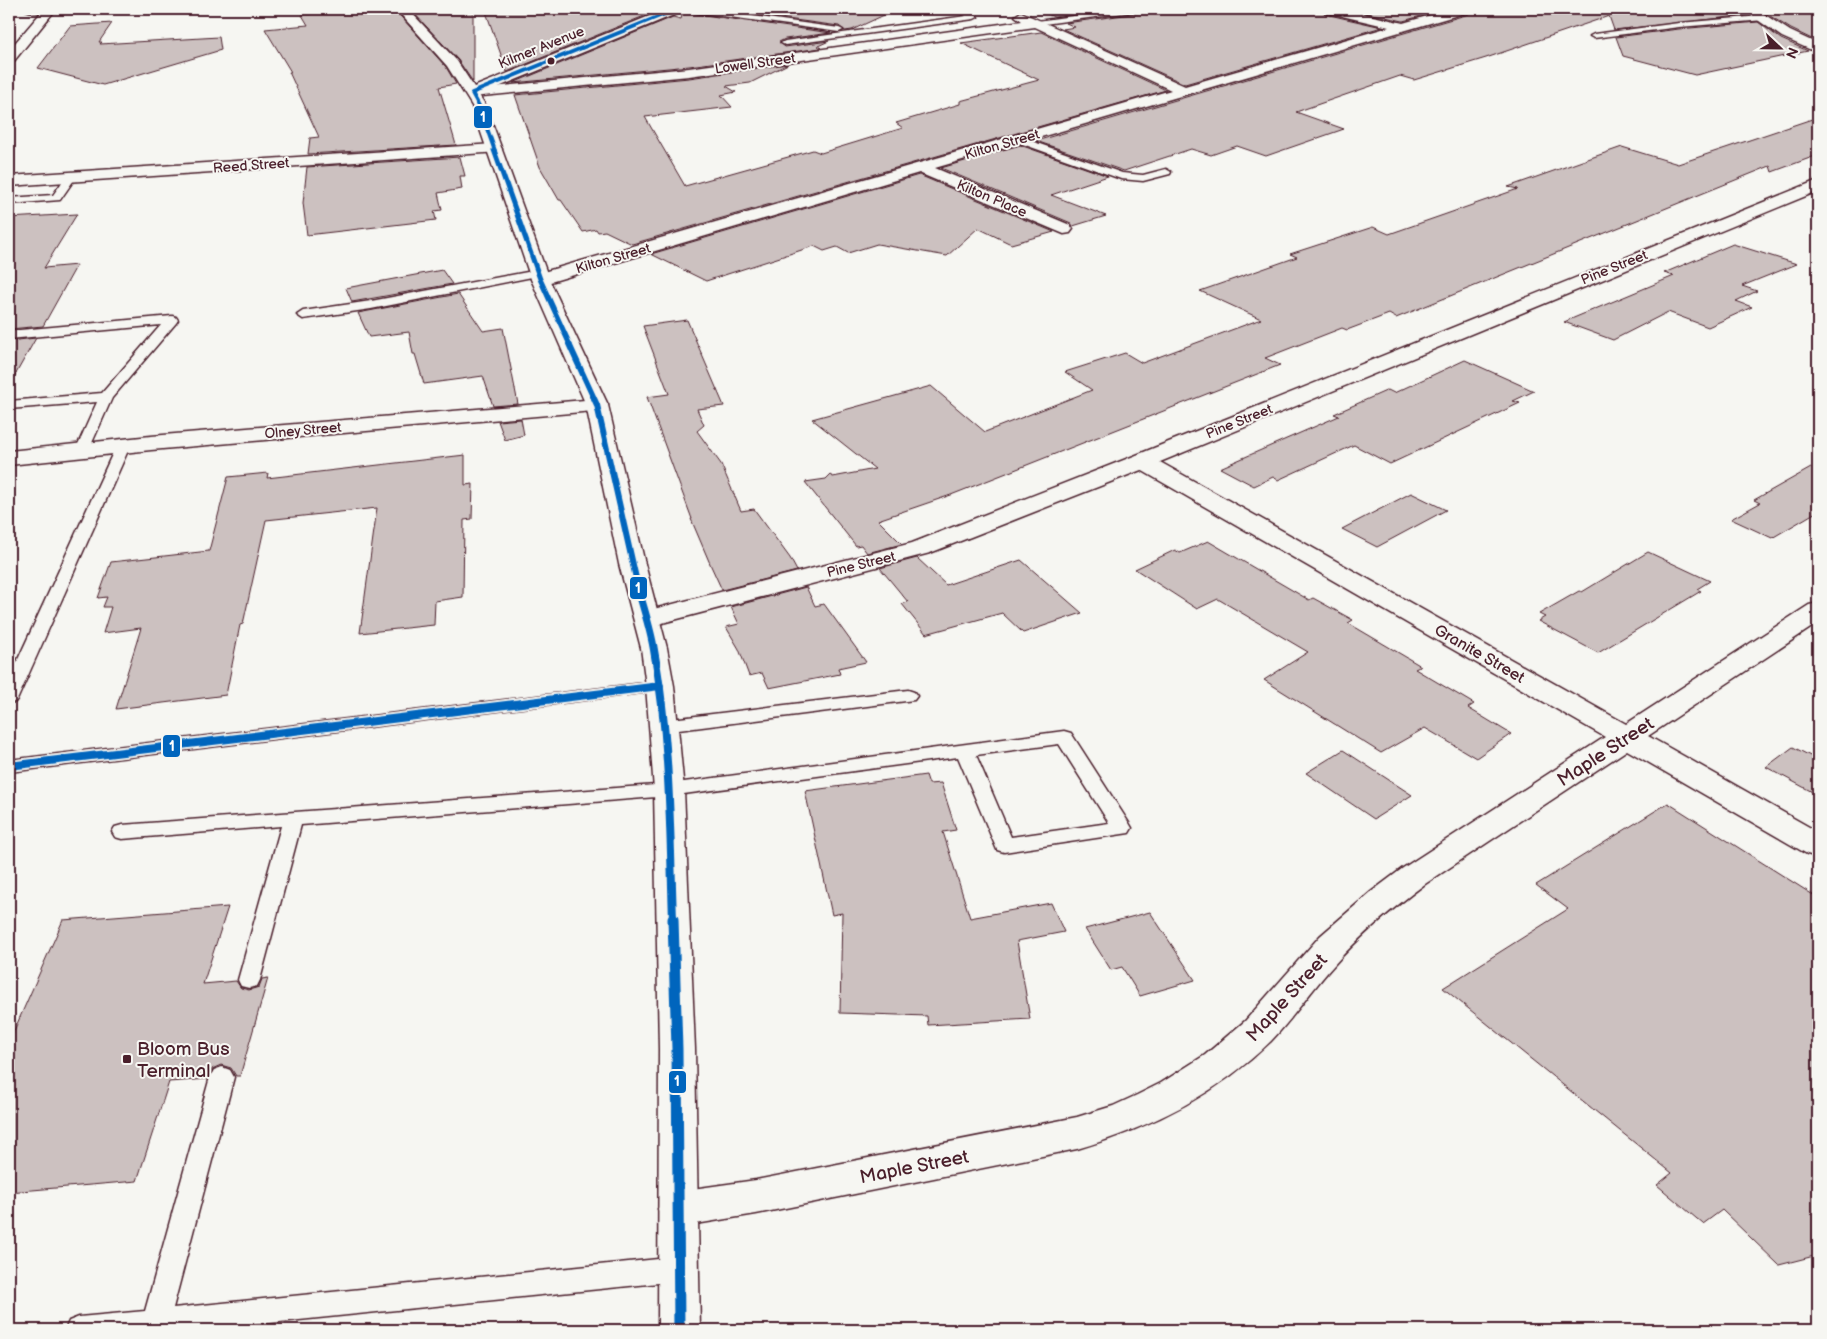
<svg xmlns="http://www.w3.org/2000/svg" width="1827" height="1339" font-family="'Balsamiq Sans',sans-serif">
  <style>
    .built { fill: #e9e6e3 }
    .building { fill: #ccc1c0; stroke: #4a1f2b }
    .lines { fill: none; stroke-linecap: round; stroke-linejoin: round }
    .service-casing { stroke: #4a1f2b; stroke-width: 3 }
    .minor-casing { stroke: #4a1f2b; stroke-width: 3 }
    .tertiary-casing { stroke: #4a1f2b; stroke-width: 3 }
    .service { fill: #f6f6f2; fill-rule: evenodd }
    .minor { fill: #f6f6f2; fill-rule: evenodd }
    .tertiary { fill: #f6f6f2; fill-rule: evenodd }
    .bus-1-far4-casing { stroke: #f6f6f2; stroke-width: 5.5 }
    .bus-1-far3-casing { stroke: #f6f6f2; stroke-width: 8 }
    .bus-1-far2-casing { stroke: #f6f6f2; stroke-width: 9 }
    .bus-1-far1-casing { stroke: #f6f6f2; stroke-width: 12 }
    .bus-1-casing { stroke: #f6f6f2; stroke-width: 14 }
    .bus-1-far4 { stroke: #0065bd; stroke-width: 4 }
    .bus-1-far3 { stroke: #0065bd; stroke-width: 5 }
    .bus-1-far2 { stroke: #0065bd; stroke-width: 6 }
    .bus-1-far1 { stroke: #0065bd; stroke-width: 8 }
    .bus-1 { stroke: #0065bd; stroke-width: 11 }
    .bus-dot { fill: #4a1f2b; stroke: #f6f6f2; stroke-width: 2 }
    .labels { text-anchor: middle; stroke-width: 4; stroke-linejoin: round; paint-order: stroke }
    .far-street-label { font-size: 14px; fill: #4a1f2b; stroke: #f6f6f2 }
    .street-label { font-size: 16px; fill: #4a1f2b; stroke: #f6f6f2 }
    .near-street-label { font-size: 19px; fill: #4a1f2b; stroke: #f6f6f2 }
    .near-poi-label { font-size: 19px; fill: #4a1f2b; stroke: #f6f6f2; text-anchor: start }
    .line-badge { stroke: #f6f6f2; stroke-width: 2 }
    .badge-label { font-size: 14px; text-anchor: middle; font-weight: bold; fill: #fff }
  </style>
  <rect width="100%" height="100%" fill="#f6f6f2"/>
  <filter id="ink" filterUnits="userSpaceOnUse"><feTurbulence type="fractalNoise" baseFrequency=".02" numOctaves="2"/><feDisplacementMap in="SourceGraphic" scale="10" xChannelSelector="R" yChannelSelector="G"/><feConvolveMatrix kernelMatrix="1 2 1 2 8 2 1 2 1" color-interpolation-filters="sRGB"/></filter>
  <g filter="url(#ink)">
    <path class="built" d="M 1025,9 L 1188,9 L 1194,11 L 1151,9 L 1054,22 Z"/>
    <g class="building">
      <path d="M 308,9 L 394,9 L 446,67 L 456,84 L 439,87 L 456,145 L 308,154 L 310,138 L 319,137 L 289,72 L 291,72 L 265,29 L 308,25 L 302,15 L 311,14 Z"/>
      <path d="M 410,9 L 473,9 L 473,82 L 458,60 Z"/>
      <path d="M 485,9 L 612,9 L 649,14 L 507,72 Z"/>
      <path d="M 713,9 L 897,9 L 852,30 L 845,31 L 839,26 Z"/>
      <path d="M 1036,9 L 1112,9 L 1054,17 Z"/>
      <path d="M 1145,9 L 1321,9 L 1325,14 L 1382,27 L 1185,84 L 1063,29 L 1075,27 L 1066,23 L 1139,13 Z"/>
      <path d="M 1350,9 L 1446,9 L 1403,21 Z"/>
      <path d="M 1472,9 L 1740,9 L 1748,15 L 1614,30 L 1609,16 L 1486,58 L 1414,80 L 1400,76 L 1296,112 L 1344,129 L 1266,156 L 1237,146 L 1211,155 L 1191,149 L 1124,171 L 1036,141 L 1469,14 Z"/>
      <path d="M 1759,9 L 1818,9 L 1818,42 L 1791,29 Z"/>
      <path d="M 683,12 L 831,33 L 785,39 L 779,42 L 785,47 L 829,41 L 818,46 L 821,48 L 689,66 L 513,83 L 673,17 L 681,19 Z"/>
      <path d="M 1758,22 L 1781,39 L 1808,51 L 1695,75 L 1623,56 L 1616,37 L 1679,29 Z"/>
      <path d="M 112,23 L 99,42 L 102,42 L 100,44 L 219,37 L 221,50 L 103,85 L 38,68 L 70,26 Z"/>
      <path d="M 1041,32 L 1166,90 L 632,244 L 605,231 L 598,232 L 596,229 L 583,232 L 561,200 L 559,200 L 540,167 L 515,95 L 689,78 L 788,64 L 750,83 L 726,86 L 736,92 L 721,95 L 732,107 L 645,117 L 685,186 L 813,150 L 821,153 L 903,128 L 896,123 L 960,104 L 960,101 L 1039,80 L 961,43 Z"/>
      <path d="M 1818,117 L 1818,155 L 1772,172 L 1770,166 L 1396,318 L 1389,314 L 1347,330 L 1342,328 L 1265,358 L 1280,365 L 951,495 L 878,520 L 902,544 L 867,553 L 861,545 L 856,546 L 805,482 L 826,479 L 830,475 L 833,477 L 875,469 L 812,419 L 931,386 L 985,432 L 1092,390 L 1065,372 L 1125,353 L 1142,363 L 1261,319 L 1200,291 L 1297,257 L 1290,254 L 1373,227 L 1389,234 L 1518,189 L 1508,187 L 1622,147 L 1678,164 Z"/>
      <path d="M 1020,145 L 1108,176 L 1051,195 L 1106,216 L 1073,226 L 1071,223 L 941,168 Z"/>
      <path d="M 460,157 L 465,176 L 460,176 L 462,189 L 438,193 L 442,210 L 434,211 L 436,220 L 307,235 L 303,203 L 307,167 Z"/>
      <path d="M 919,175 L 1054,232 L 1011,244 L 978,228 L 947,256 L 877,244 L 848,253 L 837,247 L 824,251 L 814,246 L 706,281 L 651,254 Z"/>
      <path d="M 77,214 L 44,268 L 77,265 L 43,326 L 9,329 L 9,218 Z"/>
      <path d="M 1733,244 L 1797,264 L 1742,286 L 1757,291 L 1736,301 L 1752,307 L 1708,327 L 1668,312 L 1613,340 L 1564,322 L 1674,276 L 1664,273 Z"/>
      <path d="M 442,270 L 452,284 L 352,302 L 346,288 Z"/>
      <path d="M 458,294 L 483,331 L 503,328 L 518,404 L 493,406 L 483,376 L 424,384 L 415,354 L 413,354 L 409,332 L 369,337 L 358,313 Z"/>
      <path d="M 687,320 L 724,406 L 697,409 L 704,425 L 697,431 L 721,464 L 741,511 L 754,509 L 790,558 L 797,571 L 722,590 L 711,566 L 691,519 L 692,519 L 647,397 L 669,394 L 643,326 Z"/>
      <path d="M 36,338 L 9,386 L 9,341 Z"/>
      <path d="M 1465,360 L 1534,391 L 1513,401 L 1520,403 L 1390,464 L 1354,445 L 1278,480 L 1273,477 L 1254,486 L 1220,468 L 1339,416 L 1334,414 L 1388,390 L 1394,393 Z"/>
      <path d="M 521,419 L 524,435 L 505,440 L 498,421 Z"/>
      <path d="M 465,455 L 465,485 L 473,484 L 472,519 L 464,520 L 463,597 L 435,601 L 434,625 L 360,633 L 377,508 L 266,520 L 243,624 L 240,625 L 226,695 L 116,709 L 141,628 L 103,633 L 111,607 L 103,607 L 107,597 L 98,598 L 111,562 L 209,551 L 228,477 L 268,473 L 267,478 Z"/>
      <path d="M 1818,464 L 1818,511 L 1772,538 L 1731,519 L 1760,503 L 1754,500 Z"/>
      <path d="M 1411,493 L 1446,510 L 1377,547 L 1342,529 Z"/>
      <path d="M 1208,541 L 1309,600 L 1313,598 L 1353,620 L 1348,623 L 1421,666 L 1415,669 L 1474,704 L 1468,708 L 1511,734 L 1476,758 L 1425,728 L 1381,753 L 1264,680 L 1308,652 L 1218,599 L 1197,609 L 1135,569 L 1175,550 L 1180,553 Z"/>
      <path d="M 1648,552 L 1710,581 L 1697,589 L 1701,591 L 1598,653 L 1538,621 L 1545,617 L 1539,614 L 1579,591 L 1582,592 Z"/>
      <path d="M 917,558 L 946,585 L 1021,560 L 1082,613 L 1023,633 L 1002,613 L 926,634 L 902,604 L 908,602 L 880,568 Z"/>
      <path d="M 806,587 L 815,606 L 824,604 L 866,662 L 838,668 L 840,674 L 769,688 L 762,673 L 749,676 L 739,649 L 726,627 L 739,624 L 731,607 Z"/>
      <path d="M 1793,747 L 1818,760 L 1818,795 L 1766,767 Z"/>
      <path d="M 1343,750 L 1412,795 L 1374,819 L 1306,773 Z"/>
      <path d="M 926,775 L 929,784 L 941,783 L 956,830 L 943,832 L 970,918 L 1051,903 L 1064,932 L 1017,941 L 1030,1019 L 928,1025 L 927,1016 L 840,1013 L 842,913 L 832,915 L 805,791 Z"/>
      <path d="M 1668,803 L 1818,898 L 1818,1255 L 1779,1265 L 1722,1210 L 1703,1224 L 1657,1185 L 1672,1173 L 1443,988 L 1568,909 L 1536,885 Z"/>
      <path d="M 228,907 L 203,984 L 236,981 L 241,988 L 249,990 L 259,987 L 262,979 L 268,978 L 240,1076 L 236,1076 L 231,1068 L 221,1065 L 212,1069 L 208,1079 L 169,1082 L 137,1181 L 9,1192 L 9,1042 L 63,920 Z"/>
      <path d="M 1150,912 L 1195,980 L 1140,996 L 1122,967 L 1111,970 L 1085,929 Z"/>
    </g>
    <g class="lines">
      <defs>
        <g id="service">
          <path d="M 24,9 L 53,9 C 47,13 30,13 24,9 Z"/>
          <path d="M 682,9 L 701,9 L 839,28 L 843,30 L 839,32 L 686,11 Z"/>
          <path d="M 954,9 L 964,9 L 978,17 L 974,19 L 785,45 L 781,43 L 785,41 L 966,16 Z"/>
          <path d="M 1124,9 L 1143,9 L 1139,11 L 1037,25 L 1033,23 L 1037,21 Z"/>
          <path d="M 1761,16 L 1765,18 L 1764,20 L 1679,27 L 1594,38 L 1590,36 L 1594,34 L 1679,23 Z"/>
          <path d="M 1017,136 L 1122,173 L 1143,175 L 1166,169 L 1171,172 L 1170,174 L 1143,181 L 1121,179 L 1014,141 L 1014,137 Z"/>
          <path d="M 71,174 L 76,177 L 60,200 L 9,204 L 9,198 L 53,195 L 67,175 Z"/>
          <path d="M 538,270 L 542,271 L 544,273 L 542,275 L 371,309 L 303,319 L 297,315 L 303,311 L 371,301 Z"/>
          <path d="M 172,316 L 176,317 L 178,320 L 176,323 L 112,398 L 87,454 L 77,454 L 75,451 L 97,402 L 9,409 L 9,401 L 102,393 L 161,325 L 9,339 L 9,331 Z"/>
          <path d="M 123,442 L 128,443 L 130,446 L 18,698 L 15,702 L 9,703 L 9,679 L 116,446 L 118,443 Z"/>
          <path d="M 660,681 L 666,682 L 669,686 L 666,690 L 9,772 L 9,760 Z"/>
          <path d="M 908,690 L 914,692 L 917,696 L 914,700 L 663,732 L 657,730 L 654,726 L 657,722 L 663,720 Z"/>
          <path d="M 1064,731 L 1071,733 L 1129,823 L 1132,828 L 1129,833 L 1004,852 L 997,850 L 958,757 L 669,796 L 301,825 L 260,980 L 257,986 L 249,988 L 241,986 L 238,980 L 281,826 L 122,839 L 115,837 L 112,832 L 115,827 L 122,825 L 669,784 ZM 1059,744 L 1109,823 L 1011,837 L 976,755 Z"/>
          <path d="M 222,1067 L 230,1070 L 234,1077 L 173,1308 L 678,1257 L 687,1261 L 691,1269 L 687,1277 L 678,1281 L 201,1330 L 65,1330 L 69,1321 L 79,1317 L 145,1311 L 210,1077 L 214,1070 Z"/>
        </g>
        <g id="minor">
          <path d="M 44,9 L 56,9 L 14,61 L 9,62 L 9,50 Z"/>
          <path d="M 1323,9 L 1343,9 L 1403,23 L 1452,9 L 1470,9 L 1468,12 L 935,168 L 1070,225 L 1073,229 L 1070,233 L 1064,234 L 919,173 L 547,283 L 540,285 L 533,283 L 531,279 L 533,275 L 1171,90 L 1035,27 L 689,76 L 472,97 L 467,96 L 465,93 L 467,90 L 472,89 L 689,68 L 1022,21 L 1015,16 L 1021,12 L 1185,86 L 1389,27 L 1325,12 Z"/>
          <path d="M 494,144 L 499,146 L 502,149 L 499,152 L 9,186 L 9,176 Z"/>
          <path d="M 1818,180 L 1818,191 L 1160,462 L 1626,724 L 1809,605 L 1818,603 L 1818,623 L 1648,736 L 1818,832 L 1818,857 L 1807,854 L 1627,750 L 1425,884 C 1393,908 1361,934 1334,965 C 1312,989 1294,1017 1271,1041 C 1216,1095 1150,1128 1077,1149 L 756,1214 L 678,1227 L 664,1221 L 658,1209 L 664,1197 L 678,1191 L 756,1180 L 1077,1117 L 1113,1106 L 1137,1095 L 1161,1083 L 1205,1055 L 1245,1021 L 1320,936 L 1371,892 L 1403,868 L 1605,737 L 1141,470 L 930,553 L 647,627 L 638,625 L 634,619 L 638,613 L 912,543 L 1134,456 Z"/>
          <path d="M 597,399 L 605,400 L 608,405 L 605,410 L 151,450 L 9,465 L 9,451 L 151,436 Z"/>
        </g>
        <g id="tertiary">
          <path d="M 396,9 L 408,9 L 457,61 L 474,87 L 667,9 L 683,9 L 681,12 L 479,95 L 486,106 L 549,279 L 608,405 L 645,564 L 667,648 L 674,686 L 684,790 L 695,1049 L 700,1330 L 658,1330 L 659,1049 L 654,790 L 646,686 L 641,648 L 619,564 L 586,405 L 531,279 L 472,106 L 447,66 Z"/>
          <path d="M 1742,9 L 1756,9 L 1790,31 L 1818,44 L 1818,53 L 1782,37 Z"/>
        </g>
      </defs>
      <use href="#service" class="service-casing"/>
      <use href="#minor" class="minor-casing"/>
      <use href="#tertiary" class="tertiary-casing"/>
      <use href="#service" class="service"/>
      <use href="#minor" class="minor"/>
      <use href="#tertiary" class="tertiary"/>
      <defs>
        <path id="bus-1-far4" d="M 495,151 L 479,106 L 472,93 L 677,9"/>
        <path id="bus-1-far3" d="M 494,150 L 540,279 L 570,345"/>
        <path id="bus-1-far2" d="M 569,344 L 597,405 L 640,596"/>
        <g id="bus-1-far1">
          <path d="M 640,595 C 645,613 651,631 654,650 C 670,739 670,830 673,920"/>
          <path d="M 9,766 L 660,686"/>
        </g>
        <path id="bus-1" d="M 673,919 L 677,1049 L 679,1330"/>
      </defs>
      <use href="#bus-1-far4" class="bus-1-far4-casing"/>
      <use href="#bus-1-far3" class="bus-1-far3-casing"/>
      <use href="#bus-1-far2" class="bus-1-far2-casing"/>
      <use href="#bus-1-far1" class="bus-1-far1-casing"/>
      <use href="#bus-1" class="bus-1-casing"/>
      <use href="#bus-1-far4" class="bus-1-far4"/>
      <use href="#bus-1-far3" class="bus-1-far3"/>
      <use href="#bus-1-far2" class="bus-1-far2"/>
      <use href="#bus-1-far1" class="bus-1-far1"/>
      <use href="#bus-1" class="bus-1"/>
    </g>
  </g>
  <g class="bus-dot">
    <circle cx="551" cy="61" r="4.5"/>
    <rect x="122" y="1054" width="10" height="10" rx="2.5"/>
  </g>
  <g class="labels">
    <g class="far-street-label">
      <text transform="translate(541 47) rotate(-22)" y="5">Kilmer Avenue</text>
      <text transform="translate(755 63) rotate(-8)" y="5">Lowell Street</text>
      <text transform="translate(1002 144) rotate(-16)" y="5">Kilton Street</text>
      <text transform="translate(251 165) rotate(-4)" y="5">Reed Street</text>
      <text transform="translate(992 198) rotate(23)" y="5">Kilton Place</text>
      <text transform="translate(613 258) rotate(-16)" y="5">Kilton Street</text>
      <text transform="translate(1614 267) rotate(-22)" y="5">Pine Street</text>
      <text transform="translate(1239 421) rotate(-22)" y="5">Pine Street</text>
      <text transform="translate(303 430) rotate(-5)" y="5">Olney Street</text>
      <text transform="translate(861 564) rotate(-14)" y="5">Pine Street</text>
    </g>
    <g class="street-label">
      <text transform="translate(1480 653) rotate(30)" y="6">Granite Street</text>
    </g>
    <g class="near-street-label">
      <text transform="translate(1605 751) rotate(-33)" y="7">Maple Street</text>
      <text transform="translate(1286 997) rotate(-48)" y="7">Maple Street</text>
      <text transform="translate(914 1166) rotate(-11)" y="7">Maple Street</text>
    </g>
    <g class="near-poi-label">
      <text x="137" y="1055">Bloom Bus<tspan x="137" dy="22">Terminal</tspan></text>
    </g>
  </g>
  <g class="line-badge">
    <rect x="473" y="105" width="20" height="24" rx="5" fill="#0065bd"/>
    <rect x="629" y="576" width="19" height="24" rx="5" fill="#0065bd"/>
    <rect x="162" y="734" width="19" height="24" rx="5" fill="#0065bd"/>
    <rect x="668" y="1070" width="19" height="24" rx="5" fill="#0065bd"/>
  </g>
  <g class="badge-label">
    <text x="483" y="122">1</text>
    <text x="638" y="593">1</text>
    <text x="172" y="751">1</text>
    <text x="677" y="1086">1</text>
  </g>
  <rect width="1827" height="1339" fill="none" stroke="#f6f6f2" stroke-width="30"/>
  <rect x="15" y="15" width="1797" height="1309" fill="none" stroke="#4a1f2b" stroke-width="2" filter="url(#ink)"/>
  <g transform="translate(1780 48) rotate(112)" stroke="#f6f6f2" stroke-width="4" paint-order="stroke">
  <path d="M0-4L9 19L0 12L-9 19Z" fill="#4a1f2b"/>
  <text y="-8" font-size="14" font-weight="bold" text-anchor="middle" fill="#4a1f2b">N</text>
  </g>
</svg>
